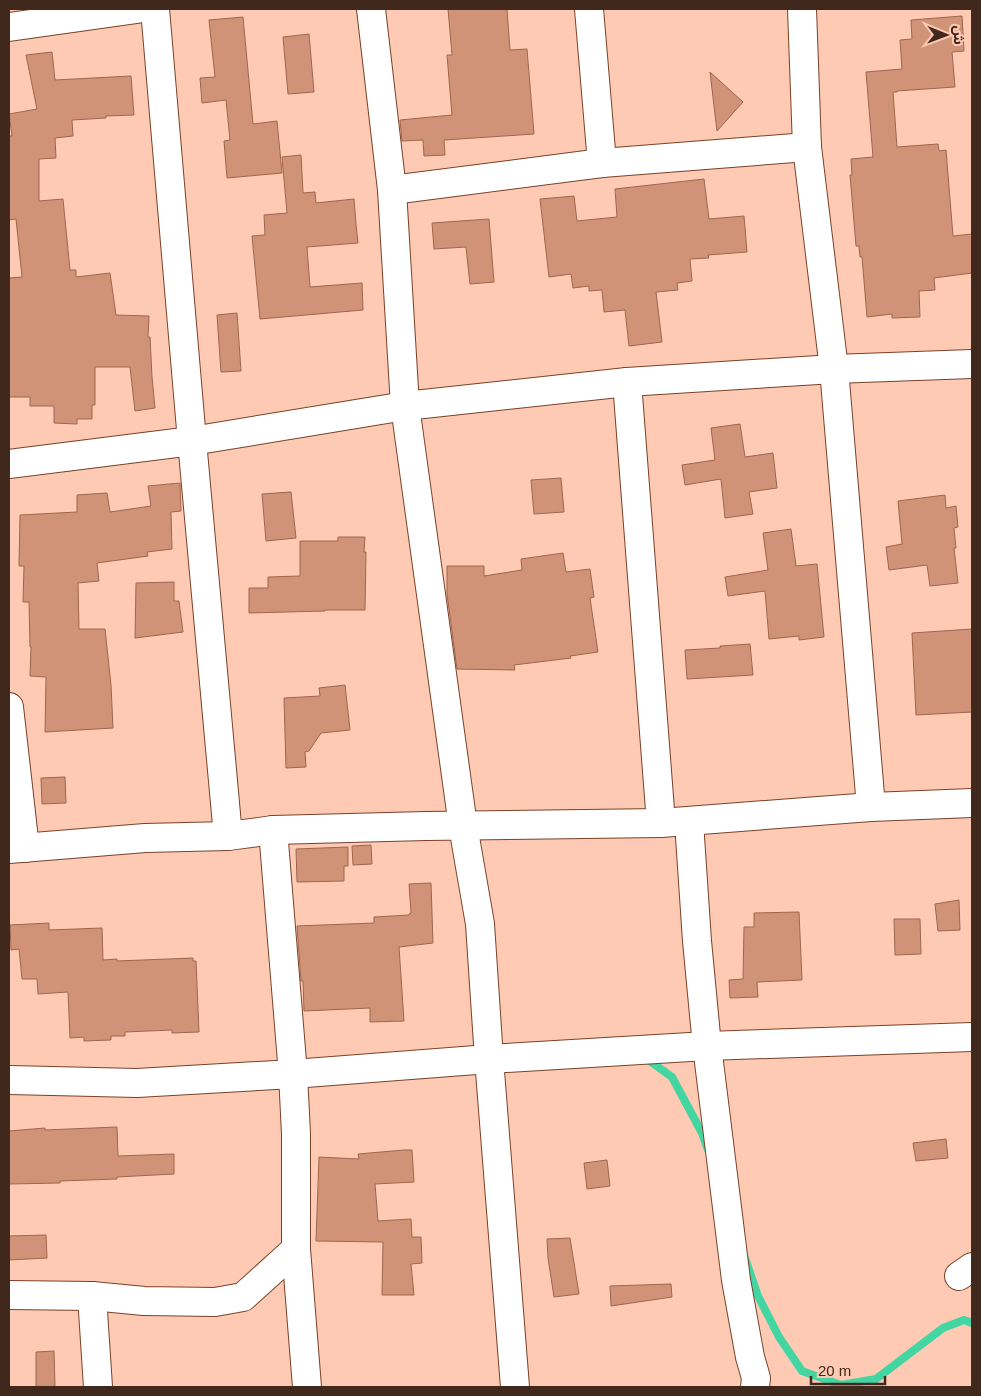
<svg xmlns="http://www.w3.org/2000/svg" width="981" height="1396" font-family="Helvetica,'Noto Sans Arabic',sans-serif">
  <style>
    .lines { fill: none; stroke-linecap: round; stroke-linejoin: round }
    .stream { stroke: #44d6a2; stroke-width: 8 }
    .building { fill: #d09377; stroke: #a0664c }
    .minor-casing { stroke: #784228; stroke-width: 30 }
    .minor { stroke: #fff; stroke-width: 28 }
  </style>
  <rect width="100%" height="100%" fill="#fecab3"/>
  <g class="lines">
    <g class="stream">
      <path d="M 644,1057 L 672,1077 L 702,1133 L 708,1150"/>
      <path d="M 745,1258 L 758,1296 L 779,1337 L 802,1371 L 841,1385 L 876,1379 L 943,1328 L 964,1320 L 972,1323"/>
    </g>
  </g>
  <g class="building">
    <path d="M 448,9 L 507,9 L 510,50 L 527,49 L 534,134 L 444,140 L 445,155 L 424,156 L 423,140 L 402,141 L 400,120 L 452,115 L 447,55 L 452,55 Z"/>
    <path d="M 962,16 L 964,51 L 952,52 L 955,87 L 897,91 L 897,92 L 893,92 L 897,147 L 938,144 L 939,151 L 946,150 L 953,236 L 972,234 L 972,273 L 934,278 L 935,290 L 919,291 L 920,317 L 892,318 L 892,314 L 867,317 L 862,257 L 860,257 L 859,246 L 856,246 L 850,175 L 852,175 L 851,159 L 873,157 L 866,72 L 902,69 L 900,40 L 912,39 L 911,20 Z"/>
    <path d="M 243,17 L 253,124 L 277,121 L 282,173 L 227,178 L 224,141 L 230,140 L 226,100 L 202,103 L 200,78 L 215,77 L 209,20 Z"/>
    <path d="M 309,34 L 314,92 L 288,94 L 283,37 Z"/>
    <path d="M 52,52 L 55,80 L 131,76 L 134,115 L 106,116 L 106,118 L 72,120 L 73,136 L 55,138 L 56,158 L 39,159 L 39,201 L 63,199 L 70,270 L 76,270 L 76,277 L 110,273 L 116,315 L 149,316 L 148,337 L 150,337 L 152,377 L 155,408 L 135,411 L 130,367 L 95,367 L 95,405 L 92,405 L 92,419 L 77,419 L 77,424 L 54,423 L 54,406 L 30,406 L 30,397 L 9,397 L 9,278 L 22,277 L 16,219 L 9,220 L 9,136 L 12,136 L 9,114 L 37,109 L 26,55 Z"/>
    <path d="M 710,72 L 743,102 L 717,131 Z"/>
    <path d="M 301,155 L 303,193 L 315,192 L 316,203 L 354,199 L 356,224 L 358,243 L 307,247 L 310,287 L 362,283 L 363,310 L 260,319 L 252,236 L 265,235 L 264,215 L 287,213 L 282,157 Z"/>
    <path d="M 704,179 L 709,219 L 744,216 L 747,252 L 708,255 L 709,258 L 690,259 L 692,281 L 677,283 L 678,290 L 656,292 L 662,342 L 629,346 L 625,310 L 604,312 L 602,290 L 589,291 L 589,286 L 573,288 L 571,274 L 549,277 L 540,199 L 574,196 L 577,221 L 617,217 L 615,189 Z"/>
    <path d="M 489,219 L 494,282 L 470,284 L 466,247 L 434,249 L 432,223 Z"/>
    <path d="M 237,313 L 241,371 L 221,372 L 217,315 Z"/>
    <path d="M 740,424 L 745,457 L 773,453 L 777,488 L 749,492 L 753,514 L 725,518 L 721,479 L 685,485 L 682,465 L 715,460 L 711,428 Z"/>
    <path d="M 561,478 L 564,512 L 534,514 L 531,480 Z"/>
    <path d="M 180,483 L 181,511 L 171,512 L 172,549 L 147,552 L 148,556 L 97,563 L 99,581 L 78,583 L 79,629 L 105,629 L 111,685 L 113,728 L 45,732 L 46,677 L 30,676 L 31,647 L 30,647 L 29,602 L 23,602 L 24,566 L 19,566 L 20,515 L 77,512 L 77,495 L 107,493 L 110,512 L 151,506 L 148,486 Z"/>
    <path d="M 291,492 L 296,538 L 266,541 L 262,494 Z"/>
    <path d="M 945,495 L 946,508 L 956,506 L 958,527 L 954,528 L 956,548 L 954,548 L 958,583 L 930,586 L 927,565 L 889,570 L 886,547 L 902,544 L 898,501 Z"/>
    <path d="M 791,529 L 796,566 L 817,564 L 824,637 L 799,640 L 799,636 L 769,639 L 765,591 L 728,596 L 725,577 L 768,570 L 763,533 Z"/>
    <path d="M 338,537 L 365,537 L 364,552 L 366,552 L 365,610 L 325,610 L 325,611 L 249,613 L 249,588 L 268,588 L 268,577 L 300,576 L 300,541 L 338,541 Z"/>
    <path d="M 563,553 L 566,572 L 590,569 L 594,597 L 590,598 L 598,652 L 570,656 L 571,658 L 514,665 L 515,670 L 457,669 L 447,594 L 447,566 L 484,566 L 484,576 L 522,570 L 521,559 Z"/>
    <path d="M 174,582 L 174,601 L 179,601 L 183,632 L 135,638 L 136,583 Z"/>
    <path d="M 972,629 L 972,712 L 916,715 L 912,633 Z"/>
    <path d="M 750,644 L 753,675 L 687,679 L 685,650 L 720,648 L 720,646 Z"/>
    <path d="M 345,685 L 350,730 L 321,733 L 309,751 L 305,752 L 306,767 L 286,768 L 284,698 L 320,696 L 319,688 Z"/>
    <path d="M 65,777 L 66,803 L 42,804 L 41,778 Z"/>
    <path d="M 371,845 L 372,864 L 353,865 L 352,846 Z"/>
    <path d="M 348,847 L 348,866 L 344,866 L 344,881 L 297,882 L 296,849 Z"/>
    <path d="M 431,883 L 433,943 L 399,947 L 404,1021 L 370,1022 L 370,1008 L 304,1011 L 303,981 L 301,981 L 297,926 L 374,923 L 374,917 L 409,915 L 409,914 L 411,913 L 409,884 Z"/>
    <path d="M 959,900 L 960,930 L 938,931 L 935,904 Z"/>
    <path d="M 799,912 L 802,980 L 757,982 L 758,997 L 730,998 L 729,980 L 743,979 L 744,927 L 754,927 L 754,913 Z"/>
    <path d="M 894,919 L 920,919 L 921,954 L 895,955 Z"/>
    <path d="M 49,923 L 49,930 L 102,928 L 103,960 L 117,959 L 117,961 L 193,958 L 193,961 L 196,961 L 199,1032 L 172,1033 L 172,1030 L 125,1032 L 125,1036 L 111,1036 L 111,1040 L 84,1041 L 84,1037 L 70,1038 L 68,992 L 38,994 L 37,979 L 22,979 L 19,949 L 11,950 L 10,925 Z"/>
    <path d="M 117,1127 L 118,1156 L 174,1154 L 174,1174 L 117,1177 L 117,1179 L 60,1181 L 60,1183 L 9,1184 L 9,1131 L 45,1128 L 45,1130 Z"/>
    <path d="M 946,1139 L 948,1158 L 916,1161 L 913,1143 Z"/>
    <path d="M 404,1150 L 412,1150 L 414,1182 L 375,1184 L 378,1221 L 411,1219 L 412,1237 L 421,1237 L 422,1263 L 411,1264 L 414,1295 L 382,1295 L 383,1242 L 316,1241 L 319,1157 L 359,1159 L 358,1154 Z"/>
    <path d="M 607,1160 L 610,1186 L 587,1189 L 584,1163 Z"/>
    <path d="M 46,1235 L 47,1258 L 9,1260 L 9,1236 Z"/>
    <path d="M 570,1238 L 579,1294 L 554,1297 L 548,1258 L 547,1239 Z"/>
    <path d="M 671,1284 L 672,1297 L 611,1306 L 610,1286 Z"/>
    <path d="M 54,1351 L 55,1387 L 36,1387 L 36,1352 Z"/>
  </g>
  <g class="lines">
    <defs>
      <g id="minor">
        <path d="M 155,9 L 192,441 L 228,836"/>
        <path d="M 371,9 L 392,190 L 405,406 L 463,826 L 480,924 L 489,1059 L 515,1387"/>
        <path d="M 589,9 L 602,163"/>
        <path d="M 802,9 L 807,147 L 834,369 L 871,807"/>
        <path d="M 9,27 L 137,9"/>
        <path d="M 392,190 L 602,163 L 807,147"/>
        <path d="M 627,382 L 661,823"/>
        <path d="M 9,464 L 192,441 L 405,406 L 627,382 L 834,369 L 972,364"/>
        <path d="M 9,707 L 25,848"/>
        <path d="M 689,822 L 697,941 L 707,1046 L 736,1280 L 750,1357 L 756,1378 L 755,1387"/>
        <path d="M 273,830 L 293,1074 L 296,1134 L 296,1249 L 307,1387"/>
        <path d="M 9,849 L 145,838 L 228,836 L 273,830 L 426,826 L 661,823 L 871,807 L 972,803"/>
        <path d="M 9,1080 L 137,1083 L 293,1074 L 489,1059 L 707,1046 L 972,1037"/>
        <path d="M 959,1276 L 972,1267"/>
        <path d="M 9,1295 L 92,1296 L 144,1301 L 215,1302 L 243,1297 L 296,1249"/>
        <path d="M 92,1296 L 98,1387"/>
      </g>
    </defs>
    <use href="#minor" class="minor-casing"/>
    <use href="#minor" class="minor"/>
  </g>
  <rect width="981" height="1396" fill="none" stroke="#41281d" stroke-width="20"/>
  <g transform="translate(946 35) rotate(91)" stroke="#fecab3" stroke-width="4" paint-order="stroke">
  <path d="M0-4L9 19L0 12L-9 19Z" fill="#41281d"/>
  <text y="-8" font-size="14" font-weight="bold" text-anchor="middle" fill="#41281d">ش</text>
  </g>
  <path d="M811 1376v8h74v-8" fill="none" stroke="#41281d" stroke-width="2.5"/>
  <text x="818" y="1376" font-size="15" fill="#41281d" stroke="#fecab3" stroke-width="4" paint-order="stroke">20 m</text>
</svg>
